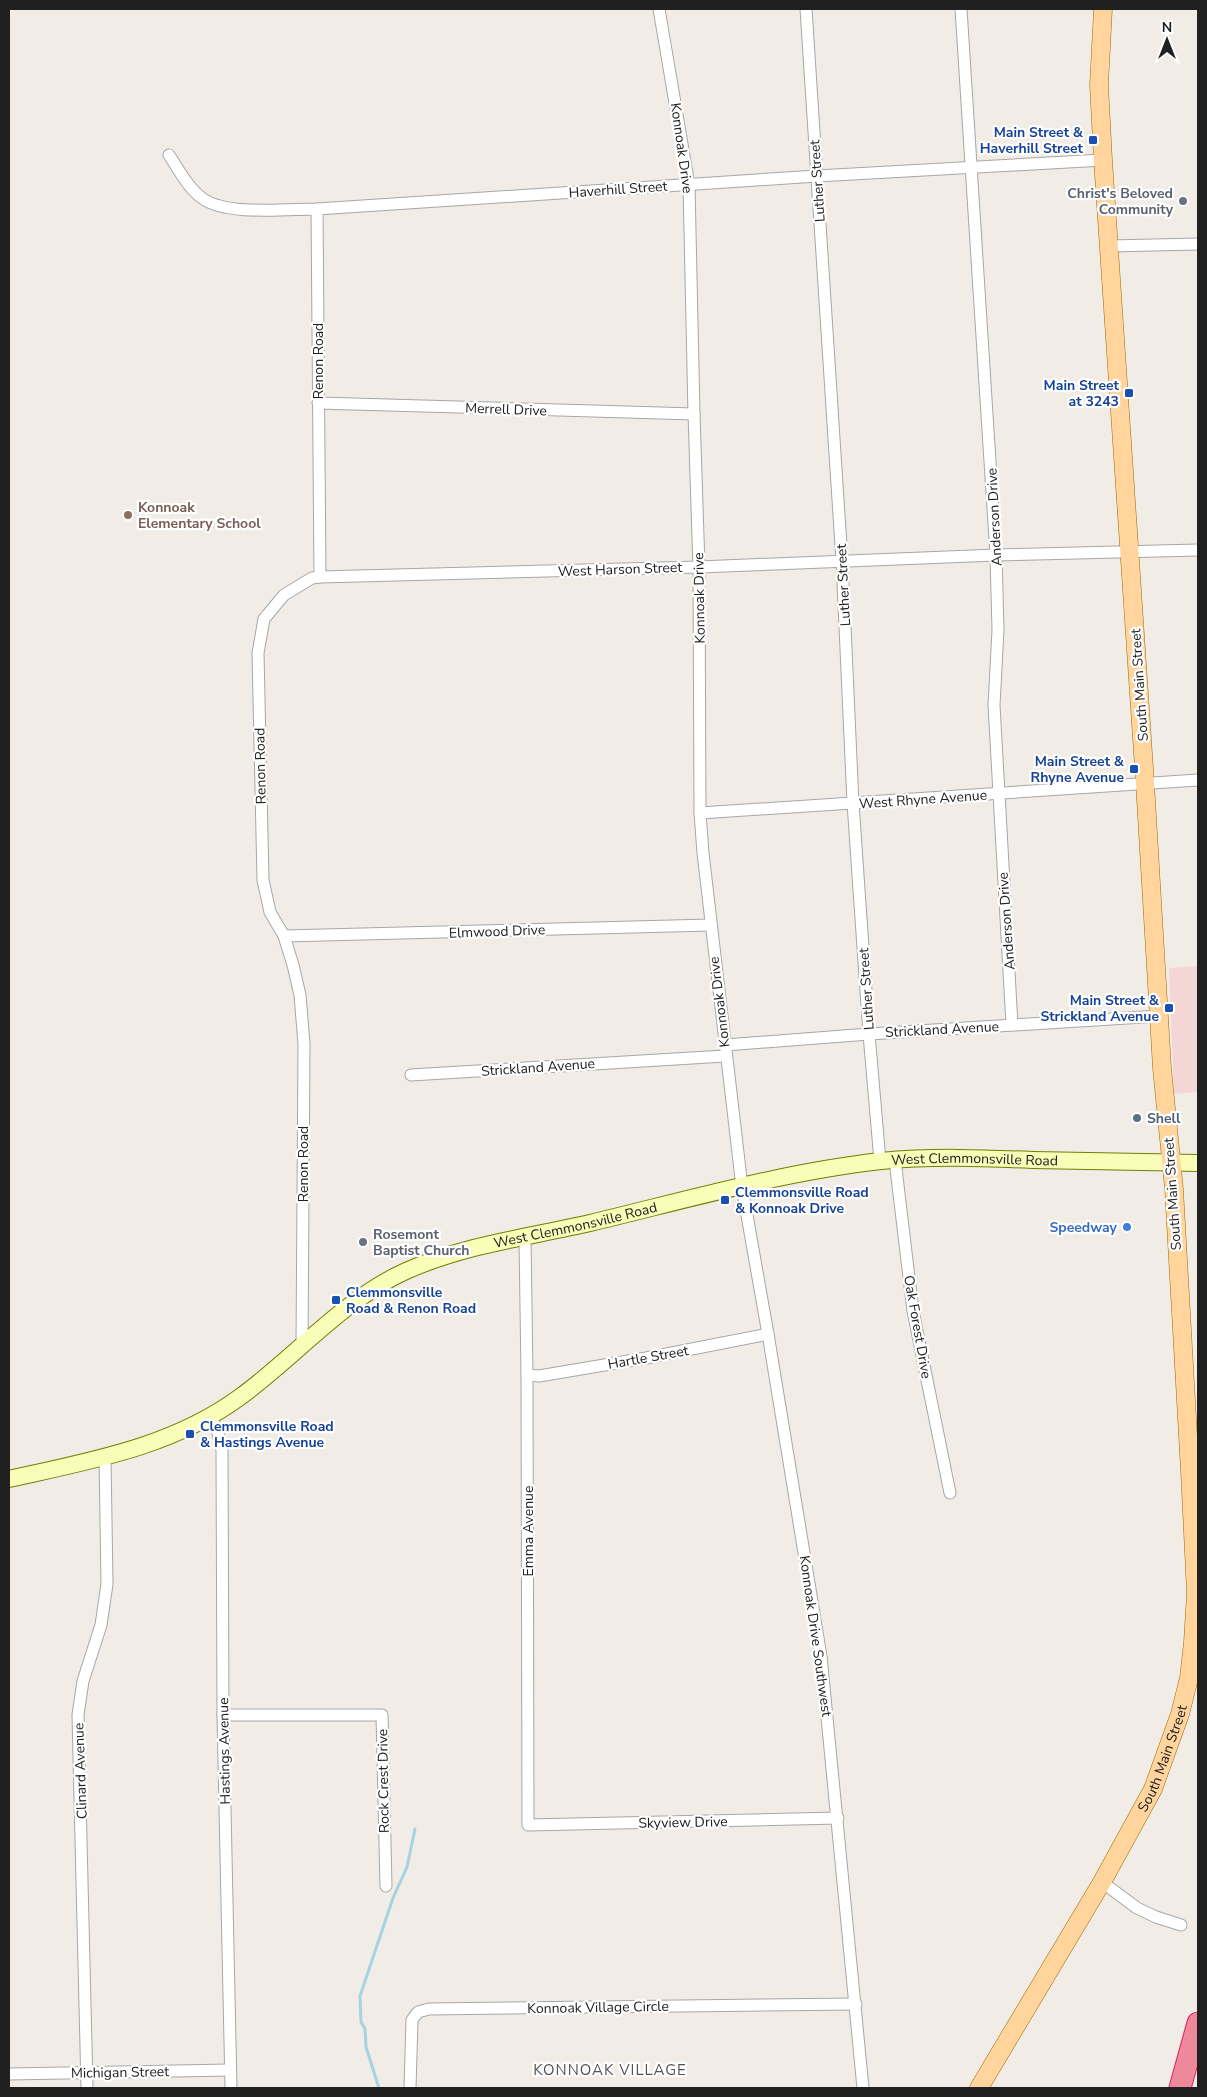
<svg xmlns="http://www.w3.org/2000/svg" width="1207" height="2097" font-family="'Nunito Sans',sans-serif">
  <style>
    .commercial { fill: #f3d6d5 }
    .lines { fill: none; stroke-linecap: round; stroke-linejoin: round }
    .stream { stroke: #a4d3e1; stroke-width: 3 }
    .minor-casing { stroke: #a7a7a7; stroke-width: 13 }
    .secondary-casing { stroke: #707e00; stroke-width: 18 }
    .primary-casing { stroke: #9c6900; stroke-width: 19 }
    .motorway-casing { stroke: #e61c60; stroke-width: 23 }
    .minor { stroke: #fff; stroke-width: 11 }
    .secondary { stroke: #f9fdb8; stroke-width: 16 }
    .primary { stroke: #ffd59d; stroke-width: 18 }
    .motorway { stroke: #ec8a9c; stroke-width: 21 }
    .transit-dot { fill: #1a4fb4; stroke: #fff; stroke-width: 2 }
    .worship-dot { fill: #6b7280; stroke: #fff; stroke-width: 2 }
    .education-dot { fill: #8d6e63; stroke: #fff; stroke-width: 2 }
    .service-dot { fill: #5c6f8a; stroke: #fff; stroke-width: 2 }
    .shop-dot { fill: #3f7fe0; stroke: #fff; stroke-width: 2 }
    .labels { text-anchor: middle; stroke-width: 4.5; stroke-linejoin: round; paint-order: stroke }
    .transit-label { font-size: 14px; font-weight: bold; fill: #164399; stroke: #fff; text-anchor: end }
    .street-label { font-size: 14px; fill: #202020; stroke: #fff }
    .worship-label { font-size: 14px; font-weight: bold; fill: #5b616d; stroke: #fff; text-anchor: end }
    .education-label { font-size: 14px; font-weight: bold; fill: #785e54; stroke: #fff; text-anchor: start }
    .service-label { font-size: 14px; font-weight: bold; fill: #4e5e75; stroke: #fff; text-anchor: start }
    .shop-label { font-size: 14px; font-weight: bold; fill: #366cbe; stroke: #fff; text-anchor: end }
    .neighbourhood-label { font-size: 15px; letter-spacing: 1px; fill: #535353; stroke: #fff }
  </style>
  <rect width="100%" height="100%" fill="#f1ede6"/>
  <path class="commercial" d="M 1198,966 L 1198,1092 L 1174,1094 L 1169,968 Z"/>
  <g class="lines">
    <path class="stream" d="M 379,2088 L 366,2047 L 365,2029 L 361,2022 L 360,1996 L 393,1898 L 407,1867 L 415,1829"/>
    <defs>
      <g id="minor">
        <path d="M 659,9 L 689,185 L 694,414 L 699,567 L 700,813 L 703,853 L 742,1187 L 768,1334 L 821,1656 L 863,2088"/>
        <path d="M 806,9 L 842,561 L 853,803 L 869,1034 L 880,1161"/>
        <path d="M 961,9 L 996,555 L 998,630 L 994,705 L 1012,1025"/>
        <path d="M 169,155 C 179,170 188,188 202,198 C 225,216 288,209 317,209 L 817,176 L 1103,160"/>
        <path d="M 317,209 L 320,577"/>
        <path d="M 1109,246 L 1198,244"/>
        <path d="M 318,403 L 694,414"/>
        <path d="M 700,813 L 1198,780"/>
        <path d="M 284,936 L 710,925"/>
        <path d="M 725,1045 L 869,1034 L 1159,1016"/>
        <path d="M 411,1075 L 725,1056"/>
        <path d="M 895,1160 L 913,1311 L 950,1493"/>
        <path d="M 525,1238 L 527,1375 L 528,1825 L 838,1818"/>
        <path d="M 302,1346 L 304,1044 L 300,995 L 293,965 L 284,936 L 270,912 L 263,880 L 258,653 L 264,619 L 284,595 L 312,578 L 320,577 L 699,567 L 996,555 L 1198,550"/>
        <path d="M 527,1375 L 539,1376 L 646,1358 L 768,1334"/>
        <path d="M 210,1416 L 217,1429 L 222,1450 L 223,1715 L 231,2088"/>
        <path d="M 223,1715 L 382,1715 L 386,1886"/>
        <path d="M 1102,1882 L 1137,1908 L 1156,1917 L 1181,1925"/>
        <path d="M 9,2074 L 230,2070"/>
        <path d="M 87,2088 L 78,1715 L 83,1681 L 101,1625 L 107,1584 L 105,1457"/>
        <path d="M 410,2088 L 412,2020 L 418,2012 L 429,2009 L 856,2004"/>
      </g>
      <g id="secondary">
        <path id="s1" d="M 9,1479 C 89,1461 172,1447 240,1397 C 294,1358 345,1298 406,1271 C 464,1245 529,1237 590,1223 C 686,1200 783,1172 881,1161 C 932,1156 983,1158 1033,1160 C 1088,1161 1143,1162 1198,1163"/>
      </g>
      <g id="primary">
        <path id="s2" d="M 979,2088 L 1102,1882 L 1153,1789 L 1180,1714 L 1189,1678 L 1193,1642 L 1196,1593 L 1190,1471 L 1174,1189 L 1162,1068 L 1145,783 L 1103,160 L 1099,85 L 1103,9"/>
      </g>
      <path id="motorway" d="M 1180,2088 L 1198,2023"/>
    </defs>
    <use href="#minor" class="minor-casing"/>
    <use href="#secondary" class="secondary-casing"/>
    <use href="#primary" class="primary-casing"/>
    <use href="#motorway" class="motorway-casing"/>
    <use href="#minor" class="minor"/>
    <use href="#secondary" class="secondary"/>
    <use href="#primary" class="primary"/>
    <use href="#motorway" class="motorway"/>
  </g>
  <g class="transit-dot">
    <rect x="1088" y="135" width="10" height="10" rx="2.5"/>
    <rect x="1124" y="388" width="10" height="10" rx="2.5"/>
    <rect x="1129" y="764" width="10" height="10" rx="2.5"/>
    <rect x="1164" y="1003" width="10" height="10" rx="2.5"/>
    <rect x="720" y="1195" width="10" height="10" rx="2.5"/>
    <rect x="331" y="1295" width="10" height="10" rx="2.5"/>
    <rect x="185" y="1429" width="10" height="10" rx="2.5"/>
  </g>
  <g class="worship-dot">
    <circle cx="1183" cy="201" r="5"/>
    <circle cx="363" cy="1242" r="5"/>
  </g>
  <circle class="education-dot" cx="128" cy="515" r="5"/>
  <circle class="service-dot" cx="1137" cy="1118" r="5"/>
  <circle class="shop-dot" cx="1127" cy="1227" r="5"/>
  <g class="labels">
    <g class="transit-label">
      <text x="1083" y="137">Main Street &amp;<tspan x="1083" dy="16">Haverhill Street</tspan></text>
      <text x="1119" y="390">Main Street<tspan x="1119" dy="16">at 3243</tspan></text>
      <text x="1124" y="766">Main Street &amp;<tspan x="1124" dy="16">Rhyne Avenue</tspan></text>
      <text x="1159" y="1005">Main Street &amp;<tspan x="1159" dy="16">Strickland Avenue</tspan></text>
      <text x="735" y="1197" text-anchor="start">Clemmonsville Road<tspan x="735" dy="16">&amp; Konnoak Drive</tspan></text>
      <text x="346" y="1297" text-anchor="start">Clemmonsville<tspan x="346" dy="16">Road &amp; Renon Road</tspan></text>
      <text x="200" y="1431" text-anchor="start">Clemmonsville Road<tspan x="200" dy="16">&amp; Hastings Avenue</tspan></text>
    </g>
    <g class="street-label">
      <text transform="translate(682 148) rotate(82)" y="5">Konnoak Drive</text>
      <text transform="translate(817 181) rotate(-94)" y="5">Luther Street</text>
      <text transform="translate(618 189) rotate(-4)" y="5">Haverhill Street</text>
      <text transform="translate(318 361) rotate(-90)" y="5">Renon Road</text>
      <text transform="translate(506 409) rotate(2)" y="5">Merrell Drive</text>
      <text transform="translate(994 517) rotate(-93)" y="5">Anderson Drive</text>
      <text transform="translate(620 569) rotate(-2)" y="5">West Harson Street</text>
      <text transform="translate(843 585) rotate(-93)" y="5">Luther Street</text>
      <text transform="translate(699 598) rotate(-91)" y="5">Konnoak Drive</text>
      <text transform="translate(1139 685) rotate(-94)" y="5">South Main Street</text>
      <text transform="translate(260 766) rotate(-91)" y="5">Renon Road</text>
      <text transform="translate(923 799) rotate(-4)" y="5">West Rhyne Avenue</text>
      <text transform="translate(1006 921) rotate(-94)" y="5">Anderson Drive</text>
      <text transform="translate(497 931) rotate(-2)" y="5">Elmwood Drive</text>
      <text transform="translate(866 989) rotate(-94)" y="5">Luther Street</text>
      <text transform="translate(719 1002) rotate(-97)" y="5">Konnoak Drive</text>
      <text transform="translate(942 1029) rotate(-3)" y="5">Strickland Avenue</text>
      <text transform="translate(538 1067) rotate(-4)" y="5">Strickland Avenue</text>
      <text dy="5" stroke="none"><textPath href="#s1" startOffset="1038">West Clemmonsville Road</textPath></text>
      <text transform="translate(303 1164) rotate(-90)" y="5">Renon Road</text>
      <text transform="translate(1172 1194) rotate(-94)" y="5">South Main Street</text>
      <text dy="5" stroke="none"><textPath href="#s1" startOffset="632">West Clemmonsville Road</textPath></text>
      <text transform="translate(918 1327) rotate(80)" y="5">Oak Forest Drive</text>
      <text transform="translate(648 1357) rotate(-10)" y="5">Hartle Street</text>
      <text transform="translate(528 1531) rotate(-90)" y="5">Emma Avenue</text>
      <text transform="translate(816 1636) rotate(82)" y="5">Konnoak Drive Southwest</text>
      <text transform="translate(224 1751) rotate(-91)" y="5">Hastings Avenue</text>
      <text dy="5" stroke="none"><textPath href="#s2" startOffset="378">South Main Street</textPath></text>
      <text transform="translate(80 1771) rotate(-92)" y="5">Clinard Avenue</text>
      <text transform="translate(383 1781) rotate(-91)" y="5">Rock Crest Drive</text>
      <text transform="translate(683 1822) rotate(-1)" y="5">Skyview Drive</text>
      <text transform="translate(598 2007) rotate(-1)" y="5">Konnoak Village Circle</text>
      <text transform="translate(120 2072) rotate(-1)" y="5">Michigan Street</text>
    </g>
    <g class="worship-label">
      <text x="1173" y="198">Christ's Beloved<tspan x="1173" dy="16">Community</tspan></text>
      <text x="373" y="1239" text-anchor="start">Rosemont<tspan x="373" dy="16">Baptist Church</tspan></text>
    </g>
    <g class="education-label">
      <text x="138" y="512">Konnoak<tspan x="138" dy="16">Elementary School</tspan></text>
    </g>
    <g class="service-label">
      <text x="1147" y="1123">Shell</text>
    </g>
    <g class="shop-label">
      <text x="1117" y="1232">Speedway</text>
    </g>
    <g class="neighbourhood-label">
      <text x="610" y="2075">KONNOAK VILLAGE</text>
    </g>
  </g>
  <rect width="1207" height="2097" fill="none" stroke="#202020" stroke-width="20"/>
  <g transform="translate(1167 40)" stroke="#ffffff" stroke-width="4" paint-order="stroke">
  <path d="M0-4L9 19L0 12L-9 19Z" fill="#202020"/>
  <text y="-8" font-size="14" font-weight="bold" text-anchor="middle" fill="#202020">N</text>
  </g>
</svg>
